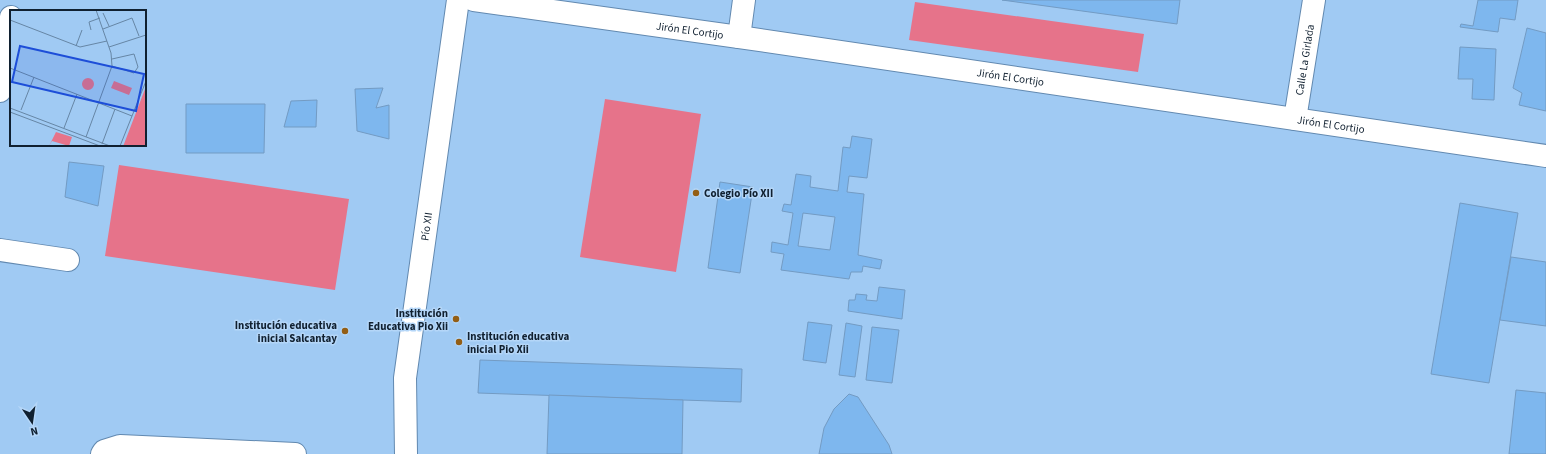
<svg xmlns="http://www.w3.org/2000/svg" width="1546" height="454" font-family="'Source Sans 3',sans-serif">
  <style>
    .green { fill: #e6738a }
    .building { fill: #7eb7ee; stroke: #739bc3; fill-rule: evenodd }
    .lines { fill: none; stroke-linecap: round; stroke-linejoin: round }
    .minor-casing { stroke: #6289b0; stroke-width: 24 }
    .minor { stroke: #fff; stroke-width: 22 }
    .poi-dot { fill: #935e14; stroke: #b4d6f8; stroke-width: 1.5 }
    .labels { text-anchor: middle; stroke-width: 3; stroke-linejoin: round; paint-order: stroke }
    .street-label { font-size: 11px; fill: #102030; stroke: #b4d6f8 }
    .poi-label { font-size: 11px; font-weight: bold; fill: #102030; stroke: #b4d6f8; text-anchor: start }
    .inset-road { fill: none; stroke: #6686a5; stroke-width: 1 }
    .view { fill: #1d4ed8; fill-opacity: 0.15; stroke: #1d4ed8; stroke-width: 2 }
    .inset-edge { fill: none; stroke: #102030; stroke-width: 2 }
  </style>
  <rect width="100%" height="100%" fill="#a0caf3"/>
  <g class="green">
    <path d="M 915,2 L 1144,34 L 1138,72 L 909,40 Z"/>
    <path d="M 605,99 L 701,114 L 676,272 L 580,257 Z"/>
    <path d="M 119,165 L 349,199 L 335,290 L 105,256 Z"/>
  </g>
  <g class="building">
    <path d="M 1002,0 L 1180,0 L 1177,24 Z"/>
    <path d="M 1478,0 L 1518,0 L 1515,20 L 1500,18 L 1498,32 L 1460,27 L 1461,24 L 1473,26 Z"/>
    <path d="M 1527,28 L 1546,33 L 1546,111 L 1519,105 L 1522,93 L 1513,88 Z"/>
    <path d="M 1460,47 L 1496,49 L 1494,100 L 1472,99 L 1473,79 L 1458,79 Z"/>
    <path d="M 383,88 L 376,108 L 389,105 L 389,139 L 357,131 L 355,89 Z"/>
    <path d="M 317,100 L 316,127 L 284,127 L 291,101 Z"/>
    <path d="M 186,104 L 265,104 L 264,153 L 186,153 Z"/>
    <path d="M 852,136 L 872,139 L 867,178 L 849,176 L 847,192 L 864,194 L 858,255 L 882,260 L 880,269 L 863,266 L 862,272 L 851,272 L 849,279 L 781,270 L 784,254 L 771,252 L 772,242 L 788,245 L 793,213 L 782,211 L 784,204 L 791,205 L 796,174 L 811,176 L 810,187 L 838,191 L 843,147 L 850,148 ZM 803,213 L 835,217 L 830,250 L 798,246 Z"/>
    <path d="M 69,162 L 104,166 L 98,206 L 65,197 Z"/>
    <path d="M 720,182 L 753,187 L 740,273 L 708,268 Z"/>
    <path d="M 1460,203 L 1518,213 L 1489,383 L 1431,374 Z"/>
    <path d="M 1511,257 L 1546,262 L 1546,326 L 1500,320 Z"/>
    <path d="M 879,287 L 905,290 L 902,319 L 848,311 L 849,300 L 855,300 L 856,294 L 867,295 L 866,300 L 877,301 Z"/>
    <path d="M 808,322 L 832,325 L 826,363 L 803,360 Z"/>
    <path d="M 846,323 L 862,326 L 855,377 L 839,375 Z"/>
    <path d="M 872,327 L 899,330 L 892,383 L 866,380 Z"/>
    <path d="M 480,360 L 742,369 L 741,402 L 478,393 Z"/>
    <path d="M 1516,390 L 1546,393 L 1546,454 L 1509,454 Z"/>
    <path d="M 849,394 L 858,397 L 889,445 L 892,454 L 819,454 L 824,428 L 834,409 Z"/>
    <path d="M 549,395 L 683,400 L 682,454 L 547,454 Z"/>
  </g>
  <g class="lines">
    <defs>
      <g id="minor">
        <path id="s1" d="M 474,0 L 739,37 L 1546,156"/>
        <path d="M 739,37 L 744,0"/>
        <path d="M 0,91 L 11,17"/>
        <path id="s2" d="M 1295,119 L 1314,0"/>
        <path d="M 0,250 L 68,260"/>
        <path d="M 102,454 L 104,451 L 120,446 L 295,454"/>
        <path id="s3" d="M 406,454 L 405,378 L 458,0"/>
      </g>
    </defs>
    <use href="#minor" class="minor-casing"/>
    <use href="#minor" class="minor"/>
  </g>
  <g class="poi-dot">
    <circle cx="696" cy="193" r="4"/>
    <circle cx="456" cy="319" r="4"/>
    <circle cx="345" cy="331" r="4"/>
    <circle cx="459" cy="342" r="4"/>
  </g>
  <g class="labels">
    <g class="street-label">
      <text dy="4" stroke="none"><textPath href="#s1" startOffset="218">Jirón El Cortijo</textPath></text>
      <text dy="4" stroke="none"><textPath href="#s2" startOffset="60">Calle La Girlada</textPath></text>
      <text dy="4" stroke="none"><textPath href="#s1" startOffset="542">Jirón El Cortijo</textPath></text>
      <text dy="4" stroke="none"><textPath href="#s1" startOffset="866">Jirón El Cortijo</textPath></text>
      <text dy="4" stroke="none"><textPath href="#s3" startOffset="229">Pío XII</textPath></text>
    </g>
    <g class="poi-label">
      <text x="704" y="197">Colegio Pío XII</text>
      <text x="448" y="317" text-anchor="end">Institución<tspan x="448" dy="13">Educativa Pio Xii</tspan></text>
      <text x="337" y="329" text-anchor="end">Institución educativa<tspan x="337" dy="13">inicial Salcantay</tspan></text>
      <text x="467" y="340">Institución educativa<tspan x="467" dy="13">inicial Pio Xii</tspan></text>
    </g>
  </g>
  <g transform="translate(10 10)">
    <rect width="136" height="136" fill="#a0caf3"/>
    <path d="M72 74a6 6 0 1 1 12 0a6 6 0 1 1-12 0ZM 104,71 L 122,78 L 119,85 L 101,78 ZM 135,79 L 136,136 L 113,136 L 114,134 ZM 46,122 L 62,127 L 59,136 L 42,131 L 39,136 Z" fill="#e6738a"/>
    <path class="inset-road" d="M 93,3 L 99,16M 0,10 L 70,37 L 97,31M 93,19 L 122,8 L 129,26M 81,20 L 79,12 L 90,8M 66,36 L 72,20M 99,37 L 136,25M 102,56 L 124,63 L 128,57 L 124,44 L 102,49M 0,58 L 122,106M 0,98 L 100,136M 11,100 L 24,67M 0,102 L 90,136M 54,118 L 67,84M 76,127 L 102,56 L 101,43 L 86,0M 92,134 L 105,99M 110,136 L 136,71"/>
    <path class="view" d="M 10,36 L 134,64 L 126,101 L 2,72 Z"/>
    <rect width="136" height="136" class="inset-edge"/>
  </g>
  <g transform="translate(32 422) rotate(167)" stroke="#b4d6f8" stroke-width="3" paint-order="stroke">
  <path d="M0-3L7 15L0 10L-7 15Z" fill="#102030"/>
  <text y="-6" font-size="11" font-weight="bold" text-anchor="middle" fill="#102030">N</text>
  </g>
</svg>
